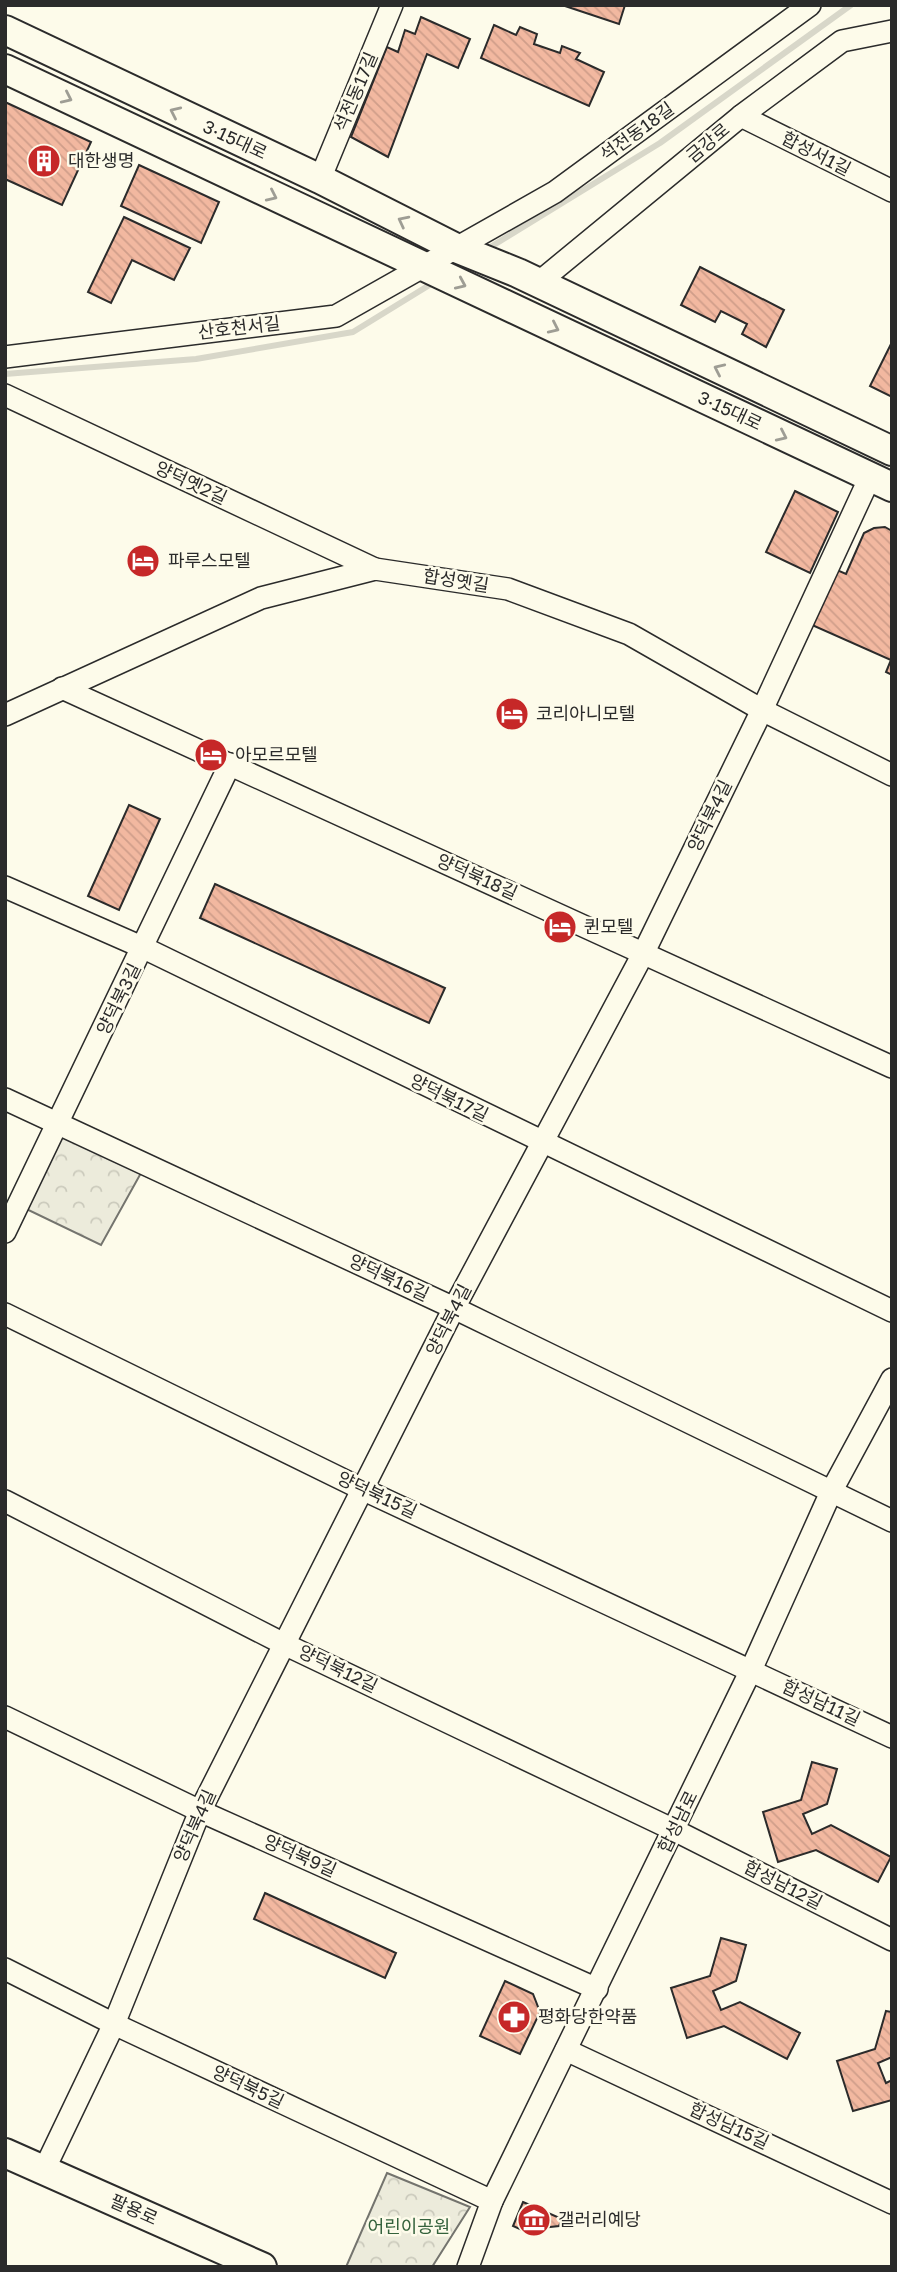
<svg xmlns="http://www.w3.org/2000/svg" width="897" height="2272" font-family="'Golos Text','Noto Sans KR',sans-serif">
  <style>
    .forest { fill: url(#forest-crowns); stroke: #74746e; stroke-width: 2 }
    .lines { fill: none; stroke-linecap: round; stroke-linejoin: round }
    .stream { stroke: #d8d7c9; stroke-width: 6 }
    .building { fill: url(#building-back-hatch); stroke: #2b2b2b; stroke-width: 2 }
    .minor-casing { stroke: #2b2b2b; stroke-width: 24 }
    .major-casing { stroke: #2b2b2b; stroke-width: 32 }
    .minor { stroke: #fdfbea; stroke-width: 21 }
    .major { stroke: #fdfbea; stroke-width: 28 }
    .oneway { stroke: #9e9d94 }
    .labels { text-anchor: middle; stroke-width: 5; stroke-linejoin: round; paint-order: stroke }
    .street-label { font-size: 18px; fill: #2b2b2b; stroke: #fdfbea }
    .poi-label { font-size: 18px; fill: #2b2b2b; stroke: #fdfbea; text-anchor: start }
    .park-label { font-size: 18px; fill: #34623c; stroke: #fdfbea }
  </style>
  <defs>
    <pattern id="forest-crowns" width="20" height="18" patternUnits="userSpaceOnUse" patternTransform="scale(1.75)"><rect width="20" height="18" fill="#ecebdb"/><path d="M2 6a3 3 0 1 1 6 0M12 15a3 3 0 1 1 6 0" fill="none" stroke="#cbcabc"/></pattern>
    <pattern id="building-back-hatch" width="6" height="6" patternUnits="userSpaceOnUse" patternTransform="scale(1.75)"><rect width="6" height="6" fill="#f2b8a0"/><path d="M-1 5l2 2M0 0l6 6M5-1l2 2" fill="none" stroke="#d09e8a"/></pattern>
  </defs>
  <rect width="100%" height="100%" fill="#fdfbea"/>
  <g class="forest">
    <path d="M 57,1123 L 146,1164 L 101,1245 L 18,1205 Z"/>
    <path d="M 387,2173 L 470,2207 L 432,2267 L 346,2267 Z"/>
  </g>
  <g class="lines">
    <g class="stream">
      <path d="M 484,251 L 660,143 L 851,5"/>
      <path d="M 5,374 L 196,359 L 353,332 L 436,281"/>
    </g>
  </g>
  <g class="building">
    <path d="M 562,5 L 625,5 L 619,24 Z"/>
    <path d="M 421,17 L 470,39 L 458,68 L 427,54 L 388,157 L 351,137 L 387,47 L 398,52 L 405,30 L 415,34 Z"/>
    <path d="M 494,25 L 516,35 L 520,27 L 537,34 L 534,44 L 560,53 L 562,46 L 580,53 L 576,59 L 604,72 L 589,106 L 481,58 Z"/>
    <path d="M 5,102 L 91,142 L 62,205 L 5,179 Z"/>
    <path d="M 139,165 L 219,202 L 201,243 L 121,206 Z"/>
    <path d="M 124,217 L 190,248 L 174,280 L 132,260 L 111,303 L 88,292 Z"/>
    <path d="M 700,267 L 784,310 L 766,347 L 742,334 L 747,324 L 721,311 L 715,322 L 681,305 Z"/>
    <path d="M 892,342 L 892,397 L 870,386 Z"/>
    <path d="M 795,491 L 838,512 L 810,573 L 766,552 Z"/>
    <path d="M 885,527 L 892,531 L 892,675 L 886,672 L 891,660 L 812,625 L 837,570 L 846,574 L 864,533 L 874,528 Z"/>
    <path d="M 129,805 L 160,819 L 119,910 L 88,896 Z"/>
    <path d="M 215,884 L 445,988 L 429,1023 L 200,918 Z"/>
    <path d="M 812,1762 L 837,1769 L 827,1804 L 803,1814 L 812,1834 L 831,1825 L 891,1857 L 878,1882 L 816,1850 L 778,1862 L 763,1812 L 801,1800 Z"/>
    <path d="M 265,1893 L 396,1953 L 385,1978 L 254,1919 Z"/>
    <path d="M 721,1938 L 746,1945 L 736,1981 L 713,1991 L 721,2010 L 740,2002 L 800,2033 L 787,2059 L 724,2026 L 687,2038 L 671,1988 L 710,1976 Z"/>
    <path d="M 505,1981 L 533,1994 L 540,2012 L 520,2054 L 480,2036 Z"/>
    <path d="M 886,2011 L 892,2012 L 892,2057 L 878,2063 L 886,2083 L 892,2080 L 892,2100 L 853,2111 L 837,2061 L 875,2049 Z"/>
    <path d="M 523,2202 L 562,2219 L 559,2226 L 522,2230 L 513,2226 Z"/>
  </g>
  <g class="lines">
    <defs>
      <g id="minor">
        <path d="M 741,116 L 892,191"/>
        <path d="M 320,179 L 392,5"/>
        <path d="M 538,283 L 741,116 L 842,41 L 892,31"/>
        <path d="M 5,357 L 336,316 L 555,192 L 810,5"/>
        <path d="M 5,395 L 375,569"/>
        <path d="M 62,688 L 892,1067"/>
        <path d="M 5,715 L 261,598 L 375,569 L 508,589 L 629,634 L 762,710 L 892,775"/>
        <path d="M 5,887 L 144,948 L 892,1311"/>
        <path d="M 5,1099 L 454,1308 L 892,1521"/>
        <path d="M 5,1232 L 230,764"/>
        <path d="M 5,1314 L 362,1489 L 892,1737"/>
        <path d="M 5,1501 L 284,1644 L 674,1830 L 892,1940"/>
        <path d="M 5,1717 L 200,1811 L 597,1989"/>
        <path d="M 5,1969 L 114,2024 L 492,2201"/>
        <path d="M 566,2050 L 892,2203"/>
        <path d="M 44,2170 L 114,2024 L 200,1811 L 454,1308 L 644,952 L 762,710 L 870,477"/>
        <path d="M 468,2267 L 492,2201 L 751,1670 L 831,1492 L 892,1379"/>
      </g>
      <g id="major">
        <path d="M 5,30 L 320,179 L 456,248 L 518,273 L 892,451"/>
        <path d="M 5,69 L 892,487"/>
        <path d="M 5,2153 L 262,2267"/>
      </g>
    </defs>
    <use href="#minor" class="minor-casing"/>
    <use href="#major" class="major-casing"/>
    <use href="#minor" class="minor"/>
    <use href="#major" class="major"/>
  </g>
  <defs><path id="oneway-chevron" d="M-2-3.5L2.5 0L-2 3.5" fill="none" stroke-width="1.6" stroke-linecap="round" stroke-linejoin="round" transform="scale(1.75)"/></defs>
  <g class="oneway">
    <use href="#oneway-chevron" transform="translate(67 98) rotate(25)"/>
    <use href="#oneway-chevron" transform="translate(175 112) rotate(-155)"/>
    <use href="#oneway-chevron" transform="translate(272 196) rotate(25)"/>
    <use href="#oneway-chevron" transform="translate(403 221) rotate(-153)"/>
    <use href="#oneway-chevron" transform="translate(461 284) rotate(24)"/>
    <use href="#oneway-chevron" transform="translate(554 328) rotate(25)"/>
    <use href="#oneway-chevron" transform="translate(719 369) rotate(-155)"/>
    <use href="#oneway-chevron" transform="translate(782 436) rotate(25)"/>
  </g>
  <defs>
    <symbol id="building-disc" viewBox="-11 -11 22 22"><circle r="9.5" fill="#c62828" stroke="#fdfbea"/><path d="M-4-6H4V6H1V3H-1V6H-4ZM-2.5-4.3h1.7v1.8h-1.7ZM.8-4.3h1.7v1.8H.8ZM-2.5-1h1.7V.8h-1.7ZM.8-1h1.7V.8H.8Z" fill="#fff"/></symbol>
    <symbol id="hotel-disc" viewBox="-11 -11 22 22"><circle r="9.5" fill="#c62828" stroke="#fdfbea"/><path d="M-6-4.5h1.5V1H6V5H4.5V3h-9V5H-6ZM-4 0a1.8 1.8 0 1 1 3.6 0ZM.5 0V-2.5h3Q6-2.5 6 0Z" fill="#fff"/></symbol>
    <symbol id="pharmacy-disc" viewBox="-11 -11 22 22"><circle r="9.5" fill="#c62828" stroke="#fdfbea"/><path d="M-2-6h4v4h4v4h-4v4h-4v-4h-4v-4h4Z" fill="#fff"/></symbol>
    <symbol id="museum-disc" viewBox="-11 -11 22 22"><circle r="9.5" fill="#c62828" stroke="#fdfbea"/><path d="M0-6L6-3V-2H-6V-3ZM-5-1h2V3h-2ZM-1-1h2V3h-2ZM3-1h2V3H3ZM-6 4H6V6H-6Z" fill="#fff"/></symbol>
  </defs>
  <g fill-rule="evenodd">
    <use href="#building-disc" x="25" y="142" width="38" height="38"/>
    <use href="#hotel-disc" x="124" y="542" width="38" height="38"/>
    <use href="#hotel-disc" x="493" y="695" width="38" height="38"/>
    <use href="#hotel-disc" x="192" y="736" width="38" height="38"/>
    <use href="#hotel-disc" x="541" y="908" width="38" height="38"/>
    <use href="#pharmacy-disc" x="495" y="1998" width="38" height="38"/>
    <use href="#museum-disc" x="515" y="2201" width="38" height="38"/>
  </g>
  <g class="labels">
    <g class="street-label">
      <text transform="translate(356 92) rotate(-67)" y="6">석전동17길</text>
      <text transform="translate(637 132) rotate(-36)" y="6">석전동18길</text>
      <text transform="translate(235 140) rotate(25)" y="6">3·15대로</text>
      <text transform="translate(708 143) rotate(-40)" y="6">금강로</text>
      <text transform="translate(816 154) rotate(27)" y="6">합성서1길</text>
      <text transform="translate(239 328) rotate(-7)" y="6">산호천서길</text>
      <text transform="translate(730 411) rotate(25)" y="6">3·15대로</text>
      <text transform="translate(191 483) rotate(25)" y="6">양덕옛2길</text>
      <text transform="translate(456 581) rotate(9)" y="6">합성옛길</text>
      <text transform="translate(710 816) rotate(-64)" y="6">양덕북4길</text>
      <text transform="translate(477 877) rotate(24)" y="6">양덕북18길</text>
      <text transform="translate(119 999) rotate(-64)" y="6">양덕북3길</text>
      <text transform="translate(449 1098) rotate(26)" y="6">양덕북17길</text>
      <text transform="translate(389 1278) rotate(25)" y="6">양덕북16길</text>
      <text transform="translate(449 1320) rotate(-63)" y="6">양덕북4길</text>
      <text transform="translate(377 1495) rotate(25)" y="6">양덕북15길</text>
      <text transform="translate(338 1669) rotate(26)" y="6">양덕북12길</text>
      <text transform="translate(821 1703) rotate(25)" y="6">합성남11길</text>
      <text transform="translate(678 1822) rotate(-64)" y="6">합성남로</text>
      <text transform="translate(195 1826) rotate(-66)" y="6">양덕북4길</text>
      <text transform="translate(300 1856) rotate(24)" y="6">양덕북9길</text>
      <text transform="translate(783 1885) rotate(27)" y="6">합성남12길</text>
      <text transform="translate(248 2087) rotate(25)" y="6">양덕북5길</text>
      <text transform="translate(729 2126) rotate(25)" y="6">합성남15길</text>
      <text transform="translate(134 2210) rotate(24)" y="6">팔용로</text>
    </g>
    <g class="poi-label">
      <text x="68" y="167">대한생명</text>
      <text x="168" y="567">파루스모텔</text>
      <text x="536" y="720">코리아니모텔</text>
      <text x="235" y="761">아모르모텔</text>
      <text x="584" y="933">퀸모텔</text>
      <text x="538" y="2023">평화당한약품</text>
      <text x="558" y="2226">갤러리예당</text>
    </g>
    <g class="park-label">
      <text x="409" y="2233">어린이공원</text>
    </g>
  </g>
  <rect width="897" height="2272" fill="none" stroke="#2b2b2b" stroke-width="14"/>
</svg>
